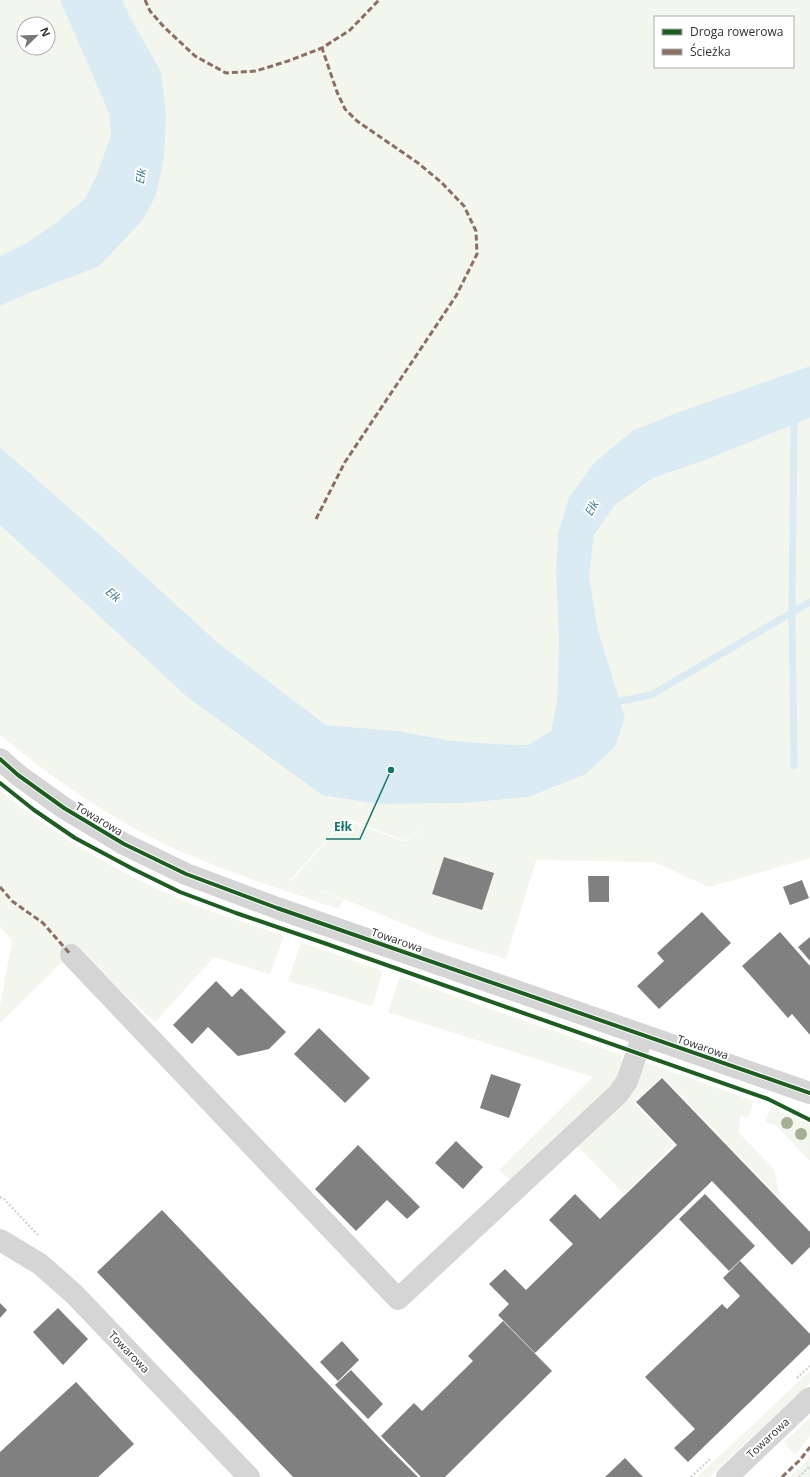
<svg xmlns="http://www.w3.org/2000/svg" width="810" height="1477" font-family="'Open Sans',sans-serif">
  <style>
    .green { fill: #f3f6ed; fill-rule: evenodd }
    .water { fill: #dbebf3 }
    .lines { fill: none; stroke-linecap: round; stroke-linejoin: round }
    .stream { stroke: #dbebf3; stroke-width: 7 }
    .building { fill: #808080 }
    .path { stroke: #d5d5d5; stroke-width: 2.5; stroke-dasharray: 2 2; stroke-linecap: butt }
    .minor { stroke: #d5d5d5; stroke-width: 22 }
    .quiet { stroke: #8d6e63; stroke-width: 3; stroke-dasharray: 6 3; stroke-linecap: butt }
    .cycleway-casing { stroke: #fff; stroke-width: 6 }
    .cycleway { stroke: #1b5e20; stroke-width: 4 }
    .tree { fill: #a4b094 }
    .labels { text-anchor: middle; stroke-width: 4; stroke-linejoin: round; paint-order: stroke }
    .street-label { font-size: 11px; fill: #313131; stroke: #fff }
    .water-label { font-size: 12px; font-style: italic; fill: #3d7b96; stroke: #fff }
    .leader { fill: none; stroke: #0f766e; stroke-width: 1.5 }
    .callout-dot { fill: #0f766e; stroke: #fff; stroke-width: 1.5 }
    .callout-label { font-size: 12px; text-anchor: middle; font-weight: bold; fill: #0f766e; stroke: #fff; stroke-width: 4; stroke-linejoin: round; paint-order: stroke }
  </style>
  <rect width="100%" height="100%" fill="#fff"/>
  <g class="green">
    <path d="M 0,0 L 60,0 L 109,113 L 111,135 L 96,177 L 84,200 L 59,221 L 30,241 L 0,256 ZM 24,24 L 48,24 L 48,48 L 24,48 Z"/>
    <path d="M 122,0 L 810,0 L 810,366 L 676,413 L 632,431 L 595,462 L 569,497 L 558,533 L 556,574 L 559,641 L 557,701 L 551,731 L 528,745 L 495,744 L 447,740 L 398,731 L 326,725 L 218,643 L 100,535 L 0,447 L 0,306 L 27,294 L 98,267 L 130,17 ZM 655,17 L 793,17 L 793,67 L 655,67 Z"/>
    <path d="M 810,418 L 810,858 L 709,887 L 654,862 L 536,860 L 506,959 L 432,936 L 354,903 L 305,885 L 343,900 L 339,909 C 293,893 245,878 199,859 C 126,830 61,785 0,735 L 0,525 L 186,696 L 467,803 L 530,797 L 586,774 L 615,747 L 625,718 L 598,630 L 589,576 L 594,535 L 615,505 L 653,478 L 700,462 ZM 346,818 L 406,841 L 427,824 L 406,842 L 346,820 L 291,881 L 290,880 Z"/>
    <path d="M 0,791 C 46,827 94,858 147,884 C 190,906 238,920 284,936 L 270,974 L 214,957 L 155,1022 L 124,994 L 78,946 L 0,1023 L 0,1006 L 12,941 L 0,926 Z"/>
    <path d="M 301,942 L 383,971 L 372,1006 L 288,981 Z"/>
    <path d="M 400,977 L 622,1055 L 622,1067 L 614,1083 L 513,1183 L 499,1170 L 593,1077 L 388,1012 Z"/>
    <path d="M 647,1063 L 754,1101 L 748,1118 L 740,1115 L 739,1133 L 774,1169 L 780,1198 L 662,1076 L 634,1103 L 674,1144 L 624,1194 L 577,1146 Z"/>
    <path d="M 771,1107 L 810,1125 L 810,1161 L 777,1126 L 765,1122 Z"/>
    <path d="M 810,1371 L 810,1383 L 709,1477 L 697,1477 Z"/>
    <path d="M 810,1418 L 810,1436 L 795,1455 L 784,1442 Z"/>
    <path d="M 810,1455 L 810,1477 L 789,1477 L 806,1462 Z"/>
  </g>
  <g class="water">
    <path d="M 60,0 L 122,0 L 130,17 L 161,72 L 166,115 L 164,158 L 156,195 L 142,221 L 98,267 L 27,294 L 0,306 L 0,256 L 30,241 L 58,221 L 84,200 L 96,177 L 111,135 L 109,113 Z"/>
    <path d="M 810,366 L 810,418 L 700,462 L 653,478 L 615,505 L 594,535 L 589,576 L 598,630 L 625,718 L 615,747 L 586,774 L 529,797 L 467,803 L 379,804 L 322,795 L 186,696 L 0,525 L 0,447 L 100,535 L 218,643 L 326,725 L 398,731 L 447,740 L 495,744 L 528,745 L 551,731 L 557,701 L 559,641 L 556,574 L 558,533 L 569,497 L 595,462 L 632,431 L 676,413 Z"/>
  </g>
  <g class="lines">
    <g class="stream">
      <path d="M 610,703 L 651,695 L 810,602"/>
      <path d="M 794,766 L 792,612 L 794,416"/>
    </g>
  </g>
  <g class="building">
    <path d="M 444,857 L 494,873 L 482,910 L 432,894 Z"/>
    <path d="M 588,876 L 609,876 L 609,902 L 589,902 Z"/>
    <path d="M 802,880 L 809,898 L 790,905 L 783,887 Z"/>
    <path d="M 702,912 L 731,943 L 659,1009 L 637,986 L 664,961 L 657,953 Z"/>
    <path d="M 780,932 L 810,966 L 810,1035 L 792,1014 L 788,1018 L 742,966 Z"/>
    <path d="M 810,937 L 810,961 L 798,947 Z"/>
    <path d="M 216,981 L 232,997 L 241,988 L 286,1032 L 269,1049 L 238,1056 L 208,1027 L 192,1044 L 173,1025 Z"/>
    <path d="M 319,1028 L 370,1078 L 345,1103 L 294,1054 Z"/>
    <path d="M 491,1074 L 521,1084 L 509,1118 L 480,1108 Z"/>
    <path d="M 662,1078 L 810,1232 L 810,1247 L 792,1265 L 712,1181 L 535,1353 L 498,1315 L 509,1304 L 489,1284 L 505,1269 L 526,1290 L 573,1244 L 549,1220 L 575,1194 L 600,1219 L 677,1145 L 636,1102 Z"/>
    <path d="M 456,1141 L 483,1167 L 463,1189 L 435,1163 Z"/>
    <path d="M 358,1145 L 420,1207 L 407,1219 L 387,1200 L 356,1231 L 315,1189 Z"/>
    <path d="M 705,1194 L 755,1246 L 729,1271 L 679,1219 Z"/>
    <path d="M 162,1210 L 394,1453 L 418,1477 L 293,1477 L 97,1272 Z"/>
    <path d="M 740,1261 L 810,1334 L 810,1344 L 688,1462 L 674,1448 L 695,1429 L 645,1377 L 722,1304 L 727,1309 L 740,1296 L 723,1278 Z"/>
    <path d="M 0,1303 L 7,1310 L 0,1318 Z"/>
    <path d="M 58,1308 L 88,1339 L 63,1365 L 33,1332 Z"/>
    <path d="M 503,1321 L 552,1371 L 445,1477 L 421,1477 L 381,1436 L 414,1403 L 422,1411 L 473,1361 L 468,1356 Z"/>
    <path d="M 342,1341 L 359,1360 L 338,1381 L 320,1362 Z"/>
    <path d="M 351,1370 L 383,1404 L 368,1419 L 335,1385 Z"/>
    <path d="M 76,1382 L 134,1444 L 98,1477 L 0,1477 L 0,1452 Z"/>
    <path d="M 625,1458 L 643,1477 L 605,1477 Z"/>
  </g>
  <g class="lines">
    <g class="path">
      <path d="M 0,1197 L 4,1199 L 38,1235"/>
      <path d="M 797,1378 L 810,1366"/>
      <path d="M 691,1477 L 711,1458"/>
      <path d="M 799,1477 L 810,1466"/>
    </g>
    <g class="minor">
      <path d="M 0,759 L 18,775 L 64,808 L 124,844 L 186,874 L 277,908 L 810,1093"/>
      <path d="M 71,955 L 398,1299 L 618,1094 L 627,1081 L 643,1035"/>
      <path d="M 0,1240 L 40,1264 L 74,1294 L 249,1477"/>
      <path d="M 727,1477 L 810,1398"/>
    </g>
    <g class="quiet">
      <path d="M 145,0 L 150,11 L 164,27 L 195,56 L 226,73 L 256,71 L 288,61 L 322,48 L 350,30 L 379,0"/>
      <path d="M 316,519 L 345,462 L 456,296 L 477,254 L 476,231 L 464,206 L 441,182 L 418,163 L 357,121 L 345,109 L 337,92 L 322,48"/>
      <path d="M 0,887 L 12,901 L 43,923 L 71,955"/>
      <path d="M 782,1477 L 800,1460 L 810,1447"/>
    </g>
    <defs>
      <g id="cycleway">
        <path d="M 0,759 L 18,775 L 64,808 L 124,844 L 186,874 L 277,908 L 810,1093"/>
        <path d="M 0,783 L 34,810 L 75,838 L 133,869 L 180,892 L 236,913 L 324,943 L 768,1099 L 810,1120"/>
      </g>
    </defs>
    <use href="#cycleway" class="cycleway-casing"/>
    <use href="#cycleway" class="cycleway"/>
  </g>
  <g class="tree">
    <circle cx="787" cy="1123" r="6"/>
    <circle cx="801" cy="1134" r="6"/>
  </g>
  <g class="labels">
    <g class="street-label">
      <text transform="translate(99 819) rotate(31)" y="4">Towarowa</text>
      <text transform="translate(397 940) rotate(19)" y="4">Towarowa</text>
      <text transform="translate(703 1047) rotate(19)" y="4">Towarowa</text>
      <text transform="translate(129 1352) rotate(46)" y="4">Towarowa</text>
      <text transform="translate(768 1438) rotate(-43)" y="4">Towarowa</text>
    </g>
    <g class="water-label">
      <text transform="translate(141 176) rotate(-80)" y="4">Ełk</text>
      <text transform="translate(592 508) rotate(-61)" y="4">Ełk</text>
      <text transform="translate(113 595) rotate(41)" y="4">Ełk</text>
    </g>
  </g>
  <path class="leader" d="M391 770L360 839H326"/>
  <circle class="callout-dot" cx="391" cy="770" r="4"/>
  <g class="callout-label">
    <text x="343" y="831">Ełk</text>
  </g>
  <rect x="654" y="16" width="140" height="52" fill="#ffffff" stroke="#adadad"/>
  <rect x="662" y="29" width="20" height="6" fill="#1b5e20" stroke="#adadad"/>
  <text x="690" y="36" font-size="12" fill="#313131">Droga rowerowa</text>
  <rect x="662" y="49" width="20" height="6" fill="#8d6e63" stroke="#adadad"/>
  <text x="690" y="56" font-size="12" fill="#313131">Ścieżka</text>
  <g transform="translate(36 36) rotate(67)"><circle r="19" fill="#ffffff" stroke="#adadad"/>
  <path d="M0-3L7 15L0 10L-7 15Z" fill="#797979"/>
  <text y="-6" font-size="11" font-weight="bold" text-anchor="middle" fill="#313131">N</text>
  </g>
</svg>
